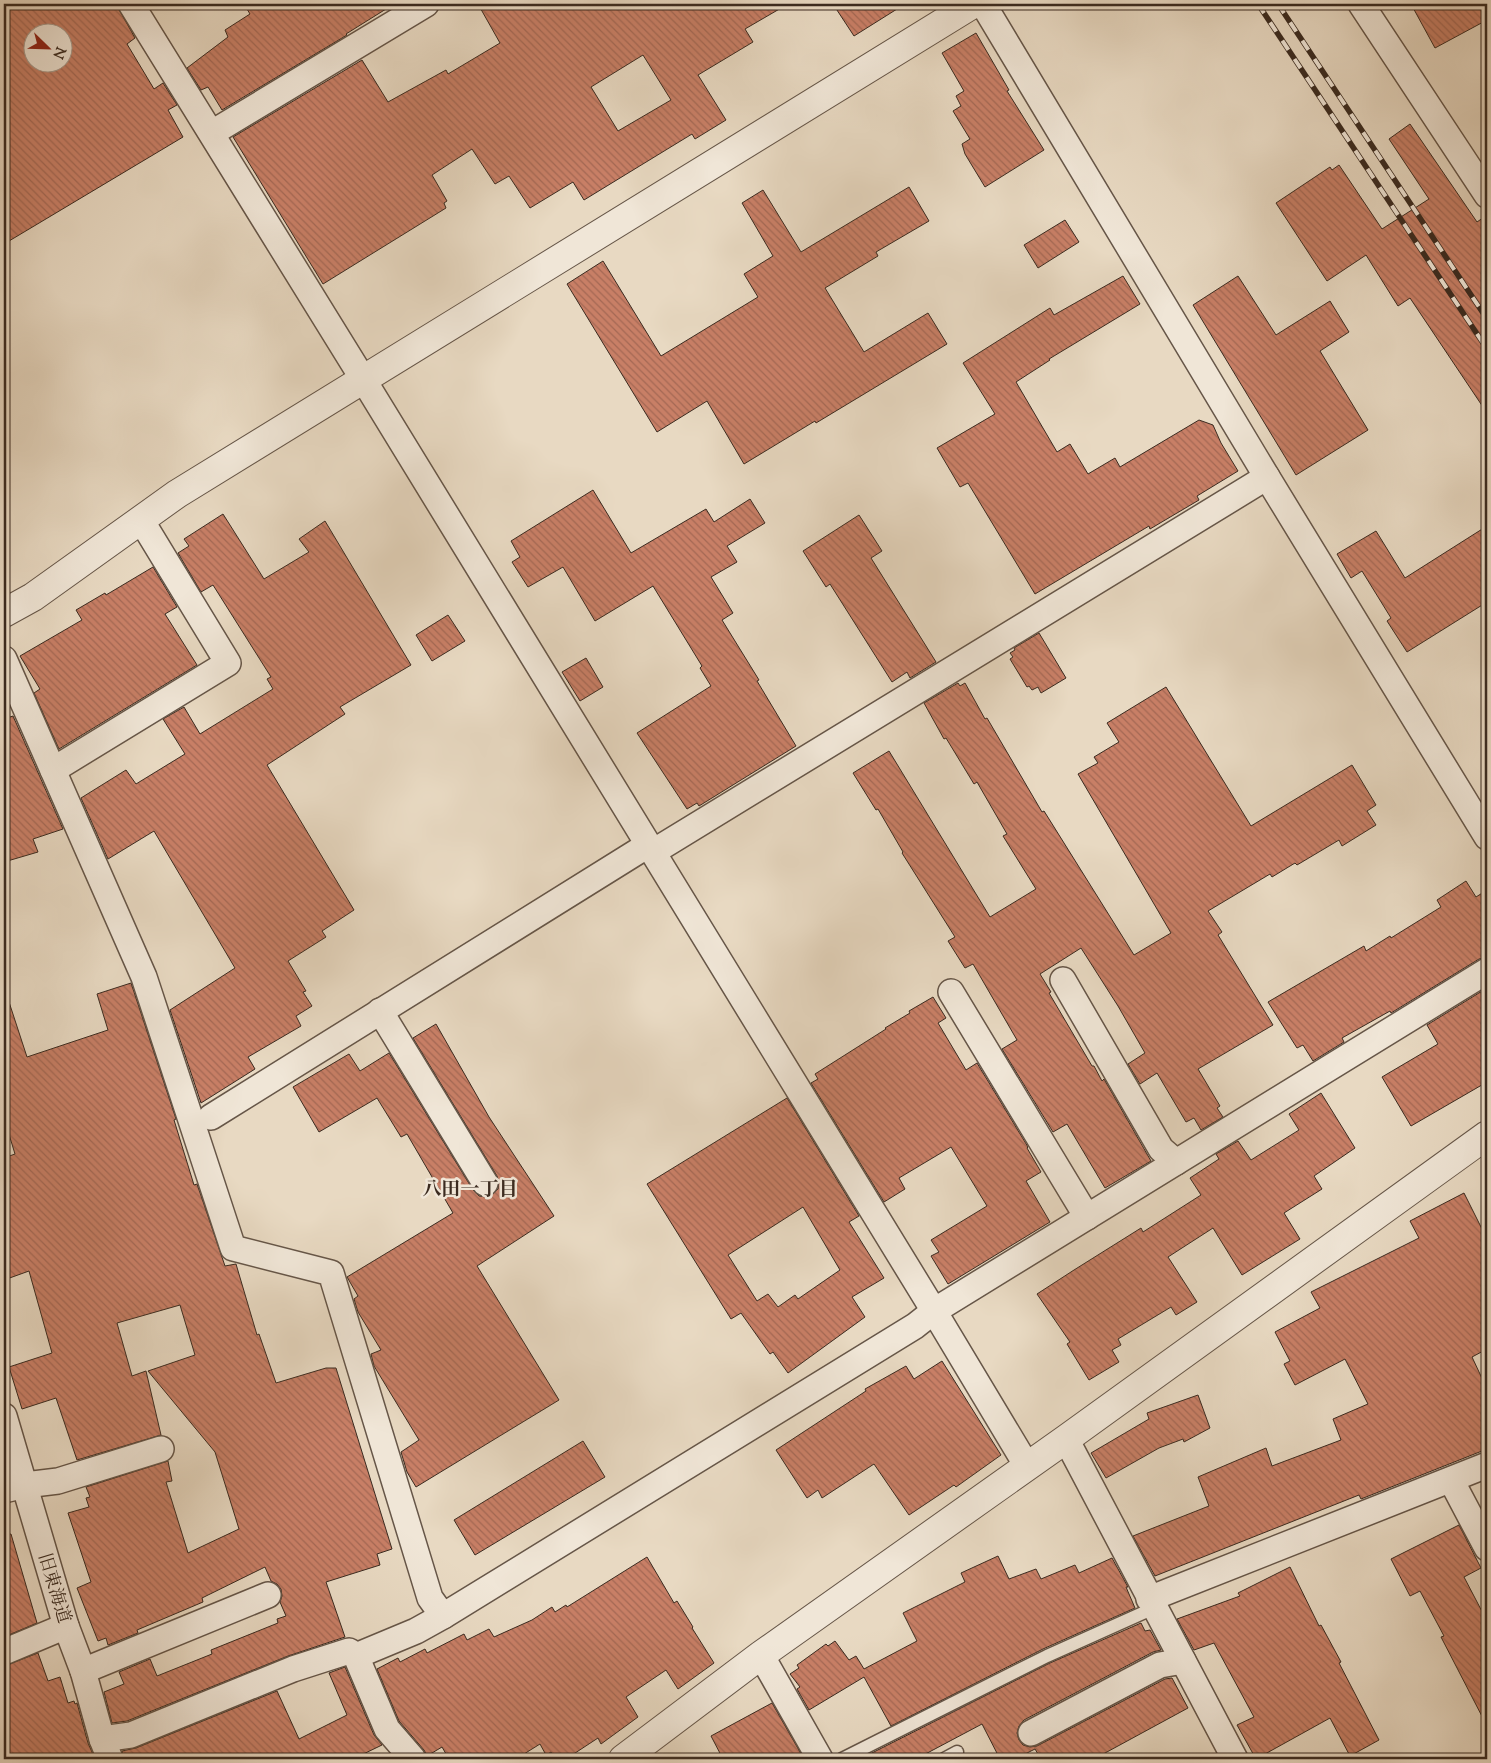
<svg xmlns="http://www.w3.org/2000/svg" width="1491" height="1763" font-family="'Sorts Mill Goudy','Noto Serif JP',serif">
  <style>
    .building { fill: url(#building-back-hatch); stroke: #3b2b20; fill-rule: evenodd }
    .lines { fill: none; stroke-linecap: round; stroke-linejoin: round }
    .service-casing { stroke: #665648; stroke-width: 15 }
    .minor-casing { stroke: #665648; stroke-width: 28 }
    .tertiary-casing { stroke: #665648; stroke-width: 30 }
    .service { stroke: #f0e6d7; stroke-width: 12 }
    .minor { stroke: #f0e6d7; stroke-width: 25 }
    .tertiary { stroke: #f0e6d7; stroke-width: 28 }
    .rail-casing { stroke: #3b2b20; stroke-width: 5.5 }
    .rail { stroke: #f0e6d7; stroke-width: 4; stroke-dasharray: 11; stroke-linecap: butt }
    .labels { text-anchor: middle; stroke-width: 5; stroke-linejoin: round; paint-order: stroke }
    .street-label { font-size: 18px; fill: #3b2b20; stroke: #f0e6d7 }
    .neighbourhood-label { font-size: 19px; font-weight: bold; fill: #3b2b20; stroke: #f0e6d7 }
  </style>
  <defs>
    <pattern id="building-back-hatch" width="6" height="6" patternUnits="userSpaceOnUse" patternTransform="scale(1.25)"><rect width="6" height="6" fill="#c87f66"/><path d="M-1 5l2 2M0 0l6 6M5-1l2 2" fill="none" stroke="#a46854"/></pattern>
  </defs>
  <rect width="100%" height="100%" fill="#e8d9c2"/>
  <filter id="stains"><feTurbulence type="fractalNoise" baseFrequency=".004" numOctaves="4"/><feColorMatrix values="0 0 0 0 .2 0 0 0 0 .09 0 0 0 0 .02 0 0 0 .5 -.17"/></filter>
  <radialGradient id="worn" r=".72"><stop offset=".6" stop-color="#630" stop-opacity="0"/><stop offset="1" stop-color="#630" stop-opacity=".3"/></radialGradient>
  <g class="building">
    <path d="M 4,4 L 116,4 L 135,38 L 127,44 L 154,89 L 163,83 L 177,105 L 168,110 L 183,137 L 4,244 ZM 32,32 L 62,32 L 62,62 L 32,62 Z"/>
    <path d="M 244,4 L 394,4 L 346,34 L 347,35 L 222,110 L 208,87 L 201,90 L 187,68 L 228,37 L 225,30 L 250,14 Z"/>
    <path d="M 478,4 L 788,4 L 745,29 L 753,42 L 698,75 L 726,120 L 695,139 L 692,134 L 584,200 L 573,182 L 530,208 L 509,176 L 495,184 L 472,149 L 432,175 L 447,201 L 444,203 L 446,208 L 323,284 L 233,137 L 362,60 L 388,102 L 446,70 L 448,74 L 500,43 ZM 643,55 L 671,100 L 618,131 L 591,87 Z"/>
    <path d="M 833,4 L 905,4 L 854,36 Z"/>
    <path d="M 1411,4 L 1487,4 L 1487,20 L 1435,48 Z"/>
    <path d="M 976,33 L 1009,90 L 1007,91 L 1044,150 L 985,187 L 965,154 L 962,144 L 970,139 L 953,111 L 961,106 L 956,96 L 964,91 L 942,53 Z"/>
    <path d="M 1410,124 L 1477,222 L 1487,215 L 1487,413 L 1410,298 L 1398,306 L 1366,255 L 1327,281 L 1276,203 L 1330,167 L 1332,170 L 1339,165 L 1382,229 L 1429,199 L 1389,139 Z"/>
    <path d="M 909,187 L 929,221 L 876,252 L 878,256 L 825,288 L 864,352 L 928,313 L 947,344 L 816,423 L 815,421 L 744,464 L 707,401 L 657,432 L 567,284 L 603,261 L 661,356 L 758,297 L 744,274 L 773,256 L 742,203 L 763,190 L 801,252 Z"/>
    <path d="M 1065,220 L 1079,242 L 1038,268 L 1024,245 Z"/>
    <path d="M 1123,276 L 1140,304 L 1049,359 L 1050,360 L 1016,382 L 1057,452 L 1070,444 L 1088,474 L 1115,458 L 1120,467 L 1199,420 L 1213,425 L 1221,443 L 1238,471 L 1197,496 L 1199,500 L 1150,529 L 1149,526 L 1035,594 L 968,483 L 960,487 L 937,448 L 995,414 L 963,363 L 1050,308 L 1054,315 Z"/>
    <path d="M 1238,276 L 1276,335 L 1330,301 L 1349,332 L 1320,351 L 1368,430 L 1296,475 L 1193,305 Z"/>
    <path d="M 593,490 L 631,553 L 706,509 L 714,522 L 750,499 L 765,523 L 727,546 L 737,562 L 711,577 L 733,613 L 722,620 L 759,680 L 757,681 L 796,746 L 699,806 L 697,803 L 687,809 L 637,733 L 711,686 L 700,668 L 702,666 L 653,586 L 595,621 L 563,567 L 528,587 L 512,562 L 520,557 L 511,541 Z"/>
    <path d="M 223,514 L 264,579 L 309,552 L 299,539 L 325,521 L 411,665 L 340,707 L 345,714 L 267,765 L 354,910 L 322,931 L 326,937 L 288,961 L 306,991 L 303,992 L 312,1006 L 296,1016 L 301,1026 L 248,1057 L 255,1069 L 201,1103 L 170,1010 L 235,968 L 154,831 L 108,859 L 81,798 L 126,770 L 136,784 L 185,754 L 163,719 L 184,707 L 200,734 L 273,689 L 267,679 L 271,677 L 213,585 L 201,592 L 178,553 L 189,546 L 184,539 Z"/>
    <path d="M 859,515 L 882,551 L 871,558 L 936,662 L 910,678 L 907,672 L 892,682 L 830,584 L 826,587 L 803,551 Z"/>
    <path d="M 1487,526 L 1487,602 L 1407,652 L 1387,621 L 1391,618 L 1362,571 L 1351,578 L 1337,554 L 1376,531 L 1405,578 Z"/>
    <path d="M 153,567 L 177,607 L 165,614 L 197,665 L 59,749 L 34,693 L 40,689 L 20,656 L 82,620 L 76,610 L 105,593 L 106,595 Z"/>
    <path d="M 448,615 L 465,641 L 432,661 L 416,635 Z"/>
    <path d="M 1039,633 L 1066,678 L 1041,693 L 1038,687 L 1032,690 L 1029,686 L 1027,687 L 1010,659 L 1013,657 L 1010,653 L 1015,650 L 1014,648 Z"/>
    <path d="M 586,658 L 603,687 L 580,701 L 562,672 Z"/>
    <path d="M 958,683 L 960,686 L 965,683 L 985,719 L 987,718 L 1042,812 L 1044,811 L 1134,955 L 1171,933 L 1078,774 L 1098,763 L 1094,757 L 1119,742 L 1107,723 L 1166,687 L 1251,826 L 1352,765 L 1376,805 L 1367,811 L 1376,825 L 1342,846 L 1339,840 L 1297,865 L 1295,863 L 1272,877 L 1270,874 L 1208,911 L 1222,932 L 1218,935 L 1273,1025 L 1198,1069 L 1220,1106 L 1217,1108 L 1223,1117 L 1201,1130 L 1194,1118 L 1186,1122 L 1157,1073 L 1140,1084 L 1128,1064 L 1145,1053 L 1118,1006 L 1081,948 L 1040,974 L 1051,992 L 1049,993 L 1092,1066 L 1094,1066 L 1102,1081 L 1104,1079 L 1151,1161 L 1105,1188 L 1067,1124 L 1053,1132 L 1002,1049 L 1017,1040 L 973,964 L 965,968 L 948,941 L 955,937 L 902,853 L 903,852 L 878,809 L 876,810 L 853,773 L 889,751 L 990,917 L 1036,889 L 1003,836 L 1007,834 L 977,782 L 974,784 L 946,738 L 944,739 L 924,703 Z"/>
    <path d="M 13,716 L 63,829 L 33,839 L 38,852 L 4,862 L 4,719 Z"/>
    <path d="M 1466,881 L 1476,897 L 1487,890 L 1487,957 L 1479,959 L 1391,1013 L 1390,1011 L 1342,1038 L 1344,1042 L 1313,1061 L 1303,1045 L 1297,1048 L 1268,1002 L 1364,946 L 1366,951 L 1390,936 L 1391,938 L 1441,907 L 1437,900 Z"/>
    <path d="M 131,983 L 176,1119 L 174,1120 L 194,1185 L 197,1184 L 225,1266 L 236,1264 L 257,1335 L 259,1334 L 276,1383 L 326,1368 L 336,1368 L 392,1549 L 377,1554 L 380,1565 L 326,1582 L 345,1637 L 288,1656 L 127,1721 L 112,1723 L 104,1692 L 124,1684 L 119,1672 L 150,1659 L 157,1676 L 212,1654 L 211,1650 L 278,1623 L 277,1619 L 286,1616 L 280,1602 L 282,1596 L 281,1589 L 277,1584 L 271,1581 L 265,1567 L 202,1598 L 203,1602 L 137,1630 L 138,1633 L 108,1645 L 106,1638 L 98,1641 L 77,1588 L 91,1582 L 68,1513 L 89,1507 L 86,1498 L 90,1497 L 86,1487 L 168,1461 L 172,1481 L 166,1482 L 188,1553 L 239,1529 L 215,1452 L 148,1371 L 195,1355 L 180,1305 L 117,1323 L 132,1376 L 146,1371 L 161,1435 L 77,1460 L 56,1398 L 22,1409 L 9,1367 L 52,1353 L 29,1271 L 4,1280 L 4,1158 L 15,1154 L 4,1118 L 4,1003 L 9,1002 L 27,1057 L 108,1030 L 97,994 Z"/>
    <path d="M 1487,988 L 1487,1082 L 1411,1126 L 1382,1077 L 1438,1044 L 1427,1025 Z"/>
    <path d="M 933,997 L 946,1018 L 938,1023 L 966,1070 L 977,1063 L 1028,1147 L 1027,1148 L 1041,1172 L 1026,1181 L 1050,1222 L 948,1284 L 931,1256 L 939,1252 L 931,1240 L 987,1206 L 951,1147 L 899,1178 L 905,1189 L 884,1202 L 811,1083 L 818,1079 L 815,1074 L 886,1029 L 885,1028 L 910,1013 L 909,1011 Z"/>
    <path d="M 436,1024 L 489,1117 L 554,1216 L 477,1266 L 559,1400 L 416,1487 L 407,1472 L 401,1452 L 419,1440 L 374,1366 L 371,1354 L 381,1350 L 358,1312 L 354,1299 L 358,1296 L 347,1277 L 453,1213 L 407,1134 L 401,1137 L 377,1098 L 319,1132 L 293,1087 L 349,1054 L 360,1071 L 389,1053 L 473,1190 L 479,1196 L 486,1197 L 492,1195 L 498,1189 L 499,1182 L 497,1176 L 413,1038 Z"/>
    <path d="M 1321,1093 L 1355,1148 L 1314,1176 L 1322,1189 L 1284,1213 L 1300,1239 L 1242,1275 L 1213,1228 L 1168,1257 L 1197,1302 L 1176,1315 L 1171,1307 L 1118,1339 L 1121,1345 L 1112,1350 L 1119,1362 L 1089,1380 L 1067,1344 L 1070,1342 L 1037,1294 L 1074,1270 L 1141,1228 L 1143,1232 L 1201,1195 L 1190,1178 L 1219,1159 L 1216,1154 L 1238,1141 L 1251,1160 L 1299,1130 L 1289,1114 Z"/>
    <path d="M 787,1098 L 859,1216 L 849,1222 L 884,1278 L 852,1297 L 865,1317 L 788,1373 L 773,1352 L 770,1354 L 741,1313 L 731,1319 L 647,1184 ZM 803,1207 L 840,1270 L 798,1299 L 795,1295 L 778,1307 L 768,1294 L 757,1301 L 728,1255 Z"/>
    <path d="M 1464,1193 L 1487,1239 L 1487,1349 L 1472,1357 L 1487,1389 L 1487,1449 L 1361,1499 L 1359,1495 L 1155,1576 L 1133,1536 L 1209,1506 L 1198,1477 L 1266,1448 L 1272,1466 L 1341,1440 L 1333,1419 L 1368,1404 L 1345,1359 L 1295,1385 L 1284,1364 L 1290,1361 L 1275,1332 L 1320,1308 L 1311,1292 L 1419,1238 L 1410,1221 Z"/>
    <path d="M 942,1361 L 1001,1455 L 956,1487 L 954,1485 L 909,1515 L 874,1464 L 822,1498 L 818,1490 L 807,1498 L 776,1450 L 866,1391 L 865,1389 L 906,1366 L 914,1379 Z"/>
    <path d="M 1198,1395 L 1210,1428 L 1184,1442 L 1183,1439 L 1159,1448 L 1106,1478 L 1091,1453 L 1149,1419 L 1147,1413 Z"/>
    <path d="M 583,1441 L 605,1477 L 475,1555 L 454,1520 Z"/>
    <path d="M 1459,1525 L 1481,1568 L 1464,1577 L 1487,1621 L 1487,1726 L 1441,1637 L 1444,1636 L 1420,1591 L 1410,1596 L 1391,1559 Z"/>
    <path d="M 11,1534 L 37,1623 L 4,1637 L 4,1535 Z"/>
    <path d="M 998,1556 L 1009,1579 L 1036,1569 L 1041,1579 L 1075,1565 L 1079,1573 L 1112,1558 L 1128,1587 L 1126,1587 L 1135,1608 L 1043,1649 L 891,1726 L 864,1677 L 809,1710 L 797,1689 L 800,1687 L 790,1674 L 799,1668 L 797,1665 L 826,1644 L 828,1646 L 835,1641 L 849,1660 L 856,1656 L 864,1669 L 917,1641 L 903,1613 L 965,1582 L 961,1573 Z"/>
    <path d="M 647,1557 L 674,1603 L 677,1601 L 693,1627 L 692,1628 L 714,1663 L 678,1689 L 666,1670 L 626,1697 L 638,1717 L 601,1744 L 598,1738 L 566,1759 L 555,1759 L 551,1752 L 546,1755 L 540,1744 L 516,1759 L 449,1759 L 442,1747 L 427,1756 L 424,1750 L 399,1721 L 377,1669 L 398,1658 L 400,1662 L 425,1649 L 427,1653 L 464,1634 L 467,1640 L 489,1629 L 494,1637 L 532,1620 L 552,1607 L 555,1612 L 566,1605 L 567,1607 Z"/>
    <path d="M 1290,1567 L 1319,1626 L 1321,1625 L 1341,1662 L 1339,1663 L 1379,1740 L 1350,1756 L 1330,1718 L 1256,1759 L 1237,1725 L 1254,1717 L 1214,1643 L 1194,1650 L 1177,1619 L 1240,1596 L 1238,1593 Z"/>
    <path d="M 1141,1623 L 1145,1631 L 1150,1630 L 1161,1650 L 1153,1652 L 1024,1720 L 1019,1726 L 1017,1733 L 1019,1740 L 1023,1745 L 1030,1747 L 1037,1746 L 1165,1679 L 1172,1678 L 1188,1708 L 1094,1759 L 1041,1759 L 1035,1749 L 1015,1759 L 1000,1759 L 982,1724 L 916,1759 L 860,1759 L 1050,1663 Z"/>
    <path d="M 38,1653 L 48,1681 L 60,1677 L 68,1703 L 74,1701 L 75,1704 L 77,1703 L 88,1743 L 95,1759 L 4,1759 L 4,1666 Z"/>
    <path d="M 345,1667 L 374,1735 L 382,1745 L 353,1759 L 124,1759 L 122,1751 L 136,1748 L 277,1691 L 299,1739 L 347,1715 L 329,1673 Z"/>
    <path d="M 772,1703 L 804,1759 L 723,1759 L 711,1736 Z"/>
  </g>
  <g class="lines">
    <defs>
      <g id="service">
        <path d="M 842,1759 L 1047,1656 L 1154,1608"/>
        <path d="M 944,1759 L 957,1752"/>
      </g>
      <g id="minor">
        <path d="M 131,4 L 363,379 L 934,1311 L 1027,1466"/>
        <path d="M 983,4 L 1267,477 L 1487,837"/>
        <path d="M 1361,4 L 1487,195"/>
        <path d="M 212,133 L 426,4"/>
        <path d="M 4,659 L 144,977 L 233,1248 L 331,1273 L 430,1598 L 443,1616"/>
        <path d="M 53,770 L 228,663 L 141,520"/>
        <path d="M 653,852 L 1267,477"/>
        <path d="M 1063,980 L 1161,1149 L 1176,1162"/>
        <path d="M 951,992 L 1087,1217"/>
        <path d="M 380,1011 L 485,1183"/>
        <path d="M 211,1117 L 648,845"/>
        <path d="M 4,1416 L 66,1626 L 83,1671 L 102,1739 L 110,1759"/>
        <path d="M 1066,1439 L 1235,1759"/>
        <path d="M 1451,1480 L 1487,1548"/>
        <path d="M 4,1490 L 25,1485 L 58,1481 L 161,1449"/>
        <path d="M 1149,1599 L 1487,1465"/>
        <path d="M 4,1652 L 66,1626"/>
        <path d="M 761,1655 L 820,1759"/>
        <path d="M 356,1656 L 387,1729 L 413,1759"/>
        <path d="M 83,1671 L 268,1595"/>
        <path d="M 1031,1733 L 1160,1665 L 1183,1661"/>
        <path d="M 102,1739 L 131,1735 L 293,1669 L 349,1651 L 356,1656 L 416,1631 L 443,1616 L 915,1326 L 934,1311 L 1487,971"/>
      </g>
      <g id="tertiary">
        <path d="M 4,613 L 33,597 L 177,494 L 973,4"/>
        <path d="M 623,1759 L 761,1655 L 1066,1439 L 1487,1135"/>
      </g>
    </defs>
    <use href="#service" class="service-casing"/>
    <use href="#minor" class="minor-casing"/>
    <use href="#tertiary" class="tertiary-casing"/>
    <use href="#service" class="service"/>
    <use href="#minor" class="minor"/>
    <use href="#tertiary" class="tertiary"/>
    <defs>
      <g id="rail">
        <path d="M 1258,4 L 1487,349"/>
        <path d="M 1278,4 L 1487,319"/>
      </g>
    </defs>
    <use href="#rail" class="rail-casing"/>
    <use href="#rail" class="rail"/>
  </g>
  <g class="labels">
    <g class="street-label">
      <text transform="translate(55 1588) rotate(73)" y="6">旧東海道</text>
    </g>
    <g class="neighbourhood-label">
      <text x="470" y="1195">八田一丁目</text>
    </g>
  </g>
  <rect width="1491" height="1763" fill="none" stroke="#e8d9c2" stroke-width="20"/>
  <rect x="5" y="5" width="1481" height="1753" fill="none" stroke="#3b2b20" stroke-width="2.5"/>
  <rect x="10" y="10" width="1471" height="1743" fill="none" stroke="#3b2b20"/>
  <g transform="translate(48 48) rotate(113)"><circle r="24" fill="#f0e6d7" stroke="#a89b8e"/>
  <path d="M0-4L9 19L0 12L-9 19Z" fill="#8f2418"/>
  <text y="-8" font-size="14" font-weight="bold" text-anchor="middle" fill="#3b2b20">N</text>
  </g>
  <rect width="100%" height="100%" filter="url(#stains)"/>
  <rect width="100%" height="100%" fill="url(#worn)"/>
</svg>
